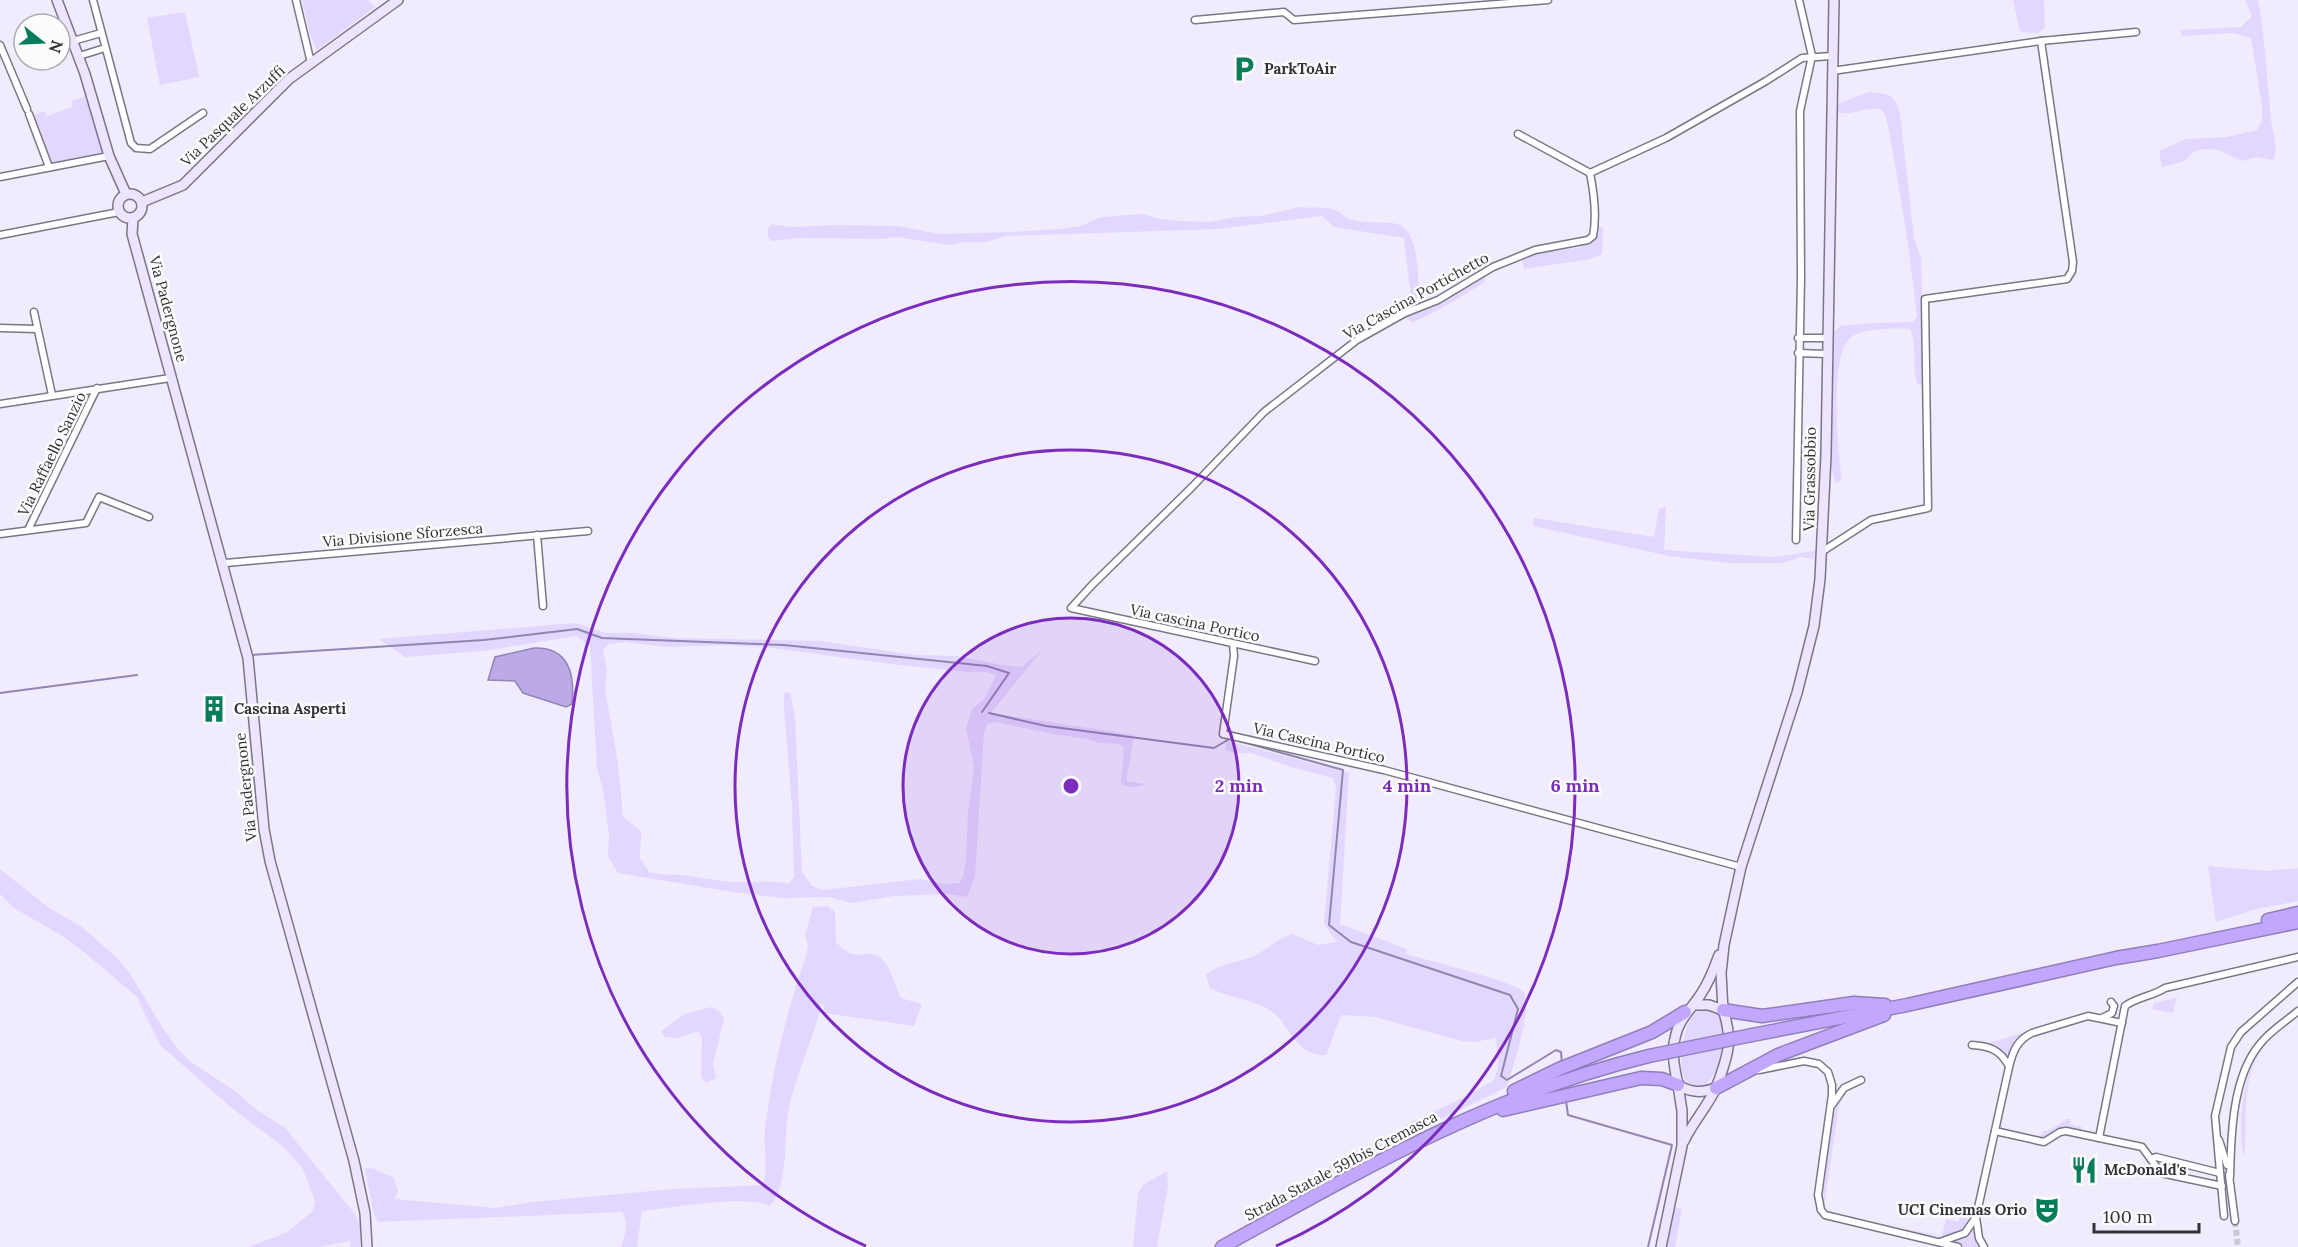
<svg xmlns="http://www.w3.org/2000/svg" width="2298" height="1247" font-family="Lora,serif">
  <style>
    .green { fill: #e2d7fe; fill-rule: evenodd }
    .water { fill: #bba9e8; stroke: #9285b4; stroke-width: 1.5 }
    .lines { fill: none; stroke-linecap: round; stroke-linejoin: round }
    .stream { stroke: #9285b4; stroke-width: 2 }
    .street-tunnel { stroke: #cac7d7; stroke-width: 6; stroke-dasharray: 6 3; stroke-linecap: butt }
    .street-casing { stroke: #7a7686; stroke-width: 9 }
    .secondary-casing { stroke: #7a7686; stroke-width: 12 }
    .highway-casing { stroke: #907eba; stroke-width: 15 }
    .street { stroke: #fff; stroke-width: 6 }
    .secondary { stroke: #ede5ff; stroke-width: 9 }
    .highway { stroke: #c2a7ff; stroke-width: 12 }
    .highway-bridge-casing { stroke: #907eba; stroke-width: 15; stroke-linecap: butt }
    .highway-bridge { stroke: #c2a7ff; stroke-width: 12 }
    .ring { fill: none; stroke: #7b2cbf; stroke-width: 3 }
    .labels { text-anchor: middle; stroke-width: 5; stroke-linejoin: round; paint-order: stroke }
    .poi-label { font-size: 15px; font-weight: bold; fill: #343239; stroke: #fcfcfc; text-anchor: start }
    .street-label { font-size: 15px; fill: #343239; stroke: #fcfcfc }
    .centre { fill: #7b2cbf; stroke: #fcfcfc; stroke-width: 3 }
    .ring-label { font-size: 18px; text-anchor: middle; font-weight: bold; fill: #7b2cbf; stroke: #fcfcfc; stroke-width: 5; stroke-linejoin: round; paint-order: stroke }
  </style>
  <rect width="100%" height="100%" fill="#f0ecfe"/>
  <g class="green">
    <path d="M 302,0 L 368,0 L 375,7 L 317,50 L 310,35 Z"/>
    <path d="M 2013,0 L 2044,0 L 2045,27 L 2039,33 L 2020,32 Z"/>
    <path d="M 2245,0 L 2258,0 L 2259,4 C 2265,42 2267,81 2271,119 C 2272,133 2279,147 2273,160 L 2256,157 L 2242,161 L 2218,150 L 2203,149 L 2193,152 L 2185,161 L 2162,167 L 2159,151 L 2186,139 L 2227,137 L 2257,130 L 2262,121 L 2262,106 L 2251,38 L 2233,33 L 2183,36 L 2180,30 L 2241,27 L 2252,16 Z"/>
    <path d="M 185,12 L 199,77 L 160,85 L 147,18 Z"/>
    <path d="M 1869,92 C 1890,95 1894,92 1900,114 L 1914,238 L 1921,259 L 1924,384 L 1918,385 C 1911,366 1918,346 1910,329 C 1895,328 1862,328 1850,338 C 1829,355 1838,453 1842,480 L 1836,483 L 1831,467 L 1833,333 L 1840,326 L 1874,323 L 1913,322 L 1917,317 C 1910,249 1899,183 1886,116 L 1881,109 C 1866,107 1851,116 1836,112 L 1836,102 L 1840,103 Z"/>
    <path d="M 88,95 L 105,152 L 51,163 L 34,115 L 44,111 L 47,116 L 72,107 L 72,101 Z"/>
    <path d="M 1300,207 C 1311,209 1326,205 1337,211 C 1342,213 1346,219 1353,220 C 1385,228 1408,209 1416,255 C 1420,277 1415,289 1430,308 L 1484,277 L 1485,282 C 1461,296 1440,311 1413,322 L 1406,319 L 1412,306 L 1404,238 L 1334,227 L 1322,216 L 1218,229 L 1006,236 L 987,242 L 964,242 L 950,245 L 896,237 L 882,239 L 798,238 L 772,241 C 766,235 766,232 771,224 L 792,227 L 836,225 L 898,226 L 938,234 L 1013,232 L 1061,229 L 1081,226 L 1098,218 L 1114,216 L 1144,214 L 1155,218 L 1178,221 L 1210,222 L 1236,217 L 1261,216 Z"/>
    <path d="M 1597,225 L 1603,228 L 1602,254 L 1590,259 L 1524,269 L 1522,260 L 1539,252 L 1578,248 L 1593,240 Z"/>
    <path d="M 1666,506 L 1664,550 L 1774,557 L 1820,550 L 1814,556 L 1816,559 L 1801,557 L 1782,563 L 1729,563 L 1669,556 L 1533,526 L 1534,518 L 1654,537 L 1659,509 Z"/>
    <path d="M 575,623 L 606,633 L 632,633 L 676,638 L 820,641 L 915,655 L 957,656 L 1002,665 L 1022,667 L 1042,650 L 991,713 L 1134,735 L 1126,781 L 1146,784 C 1139,787 1128,789 1121,784 L 1124,748 L 1119,744 L 1099,743 L 1087,739 L 1052,734 L 996,722 L 988,724 L 984,733 L 975,877 L 967,897 L 949,894 L 894,896 L 852,903 L 828,897 L 782,898 L 733,892 L 618,873 L 608,856 L 609,834 L 603,789 L 597,768 L 590,646 L 576,636 L 483,651 L 405,657 L 379,639 ZM 627,642 L 667,647 L 722,645 L 764,647 L 891,664 L 968,672 L 987,672 L 996,676 L 984,699 L 972,709 L 966,728 L 974,767 L 968,813 L 966,860 L 963,877 L 959,883 L 947,884 L 920,879 L 823,890 L 812,886 L 802,872 L 795,717 L 790,692 L 784,693 L 784,707 L 792,807 L 794,877 L 789,884 C 770,879 752,883 733,882 C 715,881 699,877 681,875 C 670,874 660,875 649,872 L 640,858 L 641,831 L 623,817 L 618,763 L 605,689 L 607,670 L 603,650 L 609,644 Z"/>
    <path d="M 1227,741 L 1349,773 L 1340,924 L 1407,949 L 1406,954 C 1423,959 1516,982 1524,992 C 1533,1007 1512,1070 1507,1087 L 1346,1166 L 1296,1196 L 1299,1185 L 1354,1152 L 1382,1141 L 1411,1122 L 1465,1097 L 1494,1080 L 1498,1067 L 1496,1038 L 1474,1042 L 1462,1041 L 1375,1017 L 1342,1015 C 1334,1028 1333,1042 1326,1055 C 1293,1055 1292,1026 1271,1011 C 1253,999 1229,998 1210,988 L 1206,975 C 1225,960 1237,964 1254,956 C 1267,949 1278,939 1292,934 L 1318,945 L 1337,942 L 1324,924 L 1336,787 L 1333,778 L 1291,767 L 1251,753 L 1234,753 L 1225,750 Z"/>
    <path d="M 2208,866 L 2267,871 L 2298,868 L 2298,901 L 2256,909 L 2216,922 Z"/>
    <path d="M 0,869 L 49,908 L 82,927 L 116,957 L 130,974 L 164,1030 L 178,1049 L 191,1062 L 235,1091 L 257,1110 L 285,1128 L 355,1214 L 360,1225 L 360,1247 L 351,1247 L 350,1241 L 319,1247 L 248,1247 L 286,1233 L 313,1211 L 315,1201 L 303,1169 L 285,1148 L 233,1109 L 160,1045 L 137,997 L 84,952 L 61,935 L 14,908 L 0,894 Z"/>
    <path d="M 827,906 L 835,912 L 836,942 C 856,965 864,948 878,956 C 890,963 895,986 901,998 L 922,1004 L 914,1026 L 825,1013 L 823,1003 L 821,1005 C 813,1043 791,1083 787,1121 C 784,1148 788,1184 770,1206 C 748,1194 670,1208 642,1211 L 637,1247 L 621,1247 C 625,1235 629,1223 622,1212 L 378,1222 L 374,1215 L 365,1169 L 372,1168 L 394,1178 L 398,1191 L 394,1199 L 495,1208 L 533,1202 L 673,1189 L 763,1185 C 769,1164 762,1142 766,1121 C 774,1063 787,1011 806,956 L 808,945 L 805,935 L 813,907 Z"/>
    <path d="M 2178,992 L 2173,1013 L 2152,1009 L 2154,1003 L 2176,998 Z"/>
    <path d="M 711,1007 L 719,1011 L 724,1019 L 713,1064 L 716,1078 L 706,1083 L 701,1077 L 702,1037 L 698,1031 L 677,1038 L 665,1037 L 661,1031 L 685,1014 Z"/>
    <path d="M 1702,1008 L 1718,1013 C 1721,1017 1724,1021 1725,1026 C 1728,1043 1717,1086 1696,1088 C 1694,1087 1690,1086 1688,1084 C 1676,1073 1683,1030 1691,1018 C 1694,1014 1698,1011 1702,1008 Z"/>
    <path d="M 2025,1032 L 2015,1040 L 2007,1058 L 1997,1047 L 1989,1043 Z"/>
    <path d="M 2261,1051 C 2240,1083 2248,1121 2244,1157 C 2237,1129 2242,1074 2261,1051 Z"/>
    <path d="M 1847,1090 L 1839,1106 L 1824,1207 L 1822,1195 C 1826,1169 1827,1105 1847,1090 Z"/>
    <path d="M 2067,1119 L 2071,1119 L 2070,1124 L 2082,1127 L 2081,1131 L 2061,1128 L 2044,1138 L 2002,1129 L 2000,1127 L 2003,1123 L 2002,1128 L 2041,1136 L 2043,1131 L 2048,1131 Z"/>
    <path d="M 1167,1171 L 1168,1186 L 1157,1247 L 1133,1247 L 1138,1194 L 1143,1185 Z"/>
    <path d="M 1672,1207 L 1682,1209 L 1675,1247 L 1664,1247 Z"/>
    <path d="M 1974,1209 C 1965,1247 1934,1236 1905,1230 L 1905,1229 L 1942,1236 L 1946,1219 L 1958,1222 L 1960,1217 L 1970,1219 Z"/>
    <path d="M 1974,1226 L 1975,1234 L 1981,1247 L 1966,1247 L 1950,1243 L 1962,1237 Z"/>
  </g>
  <path class="water" d="M 534,648 C 569,647 575,674 572,704 L 566,707 L 523,693 L 515,681 L 488,680 L 495,657 Z"/>
  <g class="lines">
    <g class="stream">
      <path d="M 251,655 L 484,640 L 577,629 L 602,638 L 784,645 L 987,666 L 1009,673 L 982,712"/>
      <path d="M 0,693 L 137,675"/>
      <path d="M 989,713 L 1046,726 L 1214,748 L 1231,738"/>
      <path d="M 1239,741 L 1343,770 L 1329,925 L 1351,942 L 1510,995 L 1518,1009 L 1501,1076 L 1507,1080 L 1556,1050 L 1561,1052 L 1562,1064"/>
      <path d="M 1566,1101 L 1568,1115 L 1672,1145 L 1648,1247"/>
    </g>
    <path class="street-tunnel" d="M 2235,1221 L 2238,1247"/>
    <defs>
      <g id="street">
        <path d="M 93,0 L 131,143 L 136,148 L 150,149 L 203,113"/>
        <path d="M 296,0 L 311,63"/>
        <path d="M 1195,20 L 1284,12 L 1294,20 L 1548,0"/>
        <path d="M 73,41 L 101,33"/>
        <path d="M 0,45 L 27,109"/>
        <path d="M 79,56 L 105,48"/>
        <path d="M 1832,71 L 2041,41 L 2136,32"/>
        <path d="M 29,114 L 49,167"/>
        <path d="M 1518,134 L 1590,173"/>
        <path d="M 0,177 L 109,156"/>
        <path d="M 0,235 L 119,212"/>
        <path d="M 34,312 L 52,395"/>
        <path d="M 0,328 L 37,329"/>
        <path d="M 1798,338 L 1827,338"/>
        <path d="M 1798,353 L 1827,354"/>
        <path d="M 0,404 L 170,378"/>
        <path d="M 28,530 L 97,388"/>
        <path d="M 0,534 L 86,523 L 99,497 L 149,517"/>
        <path d="M 537,535 L 543,606"/>
        <path d="M 1796,540 L 1801,278 L 1800,111 L 1812,56 L 1799,0"/>
        <path d="M 1823,551 L 1871,520 L 1928,508 L 1925,299 L 2067,279 L 2072,271 L 2073,262 L 2041,41"/>
        <path d="M 221,560 L 226,563 L 588,531"/>
        <path d="M 1233,644 L 1234,656 L 1223,734 L 1384,770 L 1741,867"/>
        <path d="M 1315,661 L 1071,608 L 1092,585 L 1192,487 L 1264,412 L 1357,340 L 1405,313 L 1438,300 L 1493,267 L 1535,250 L 1588,240 L 1593,236 C 1597,216 1594,193 1590,173 L 1666,138 L 1766,81 L 1802,58 L 1832,56"/>
        <path d="M 2102,1018 L 2112,1013 L 2114,1006 L 2111,1002"/>
        <path d="M 1972,1045 C 1990,1046 2000,1050 2009,1066"/>
        <path d="M 1759,1070 L 1804,1061 L 1819,1064 L 1828,1072 L 1832,1085 L 1832,1095 L 1818,1195 L 1821,1210 L 1825,1215 L 1958,1247"/>
        <path d="M 1832,1105 L 1844,1088 L 1861,1080"/>
        <path d="M 1995,1131 L 2044,1142 L 2060,1132 L 2066,1131 L 2142,1147 L 2161,1173 L 2222,1186"/>
        <path d="M 2099,1138 L 2125,1006 C 2137,997 2153,996 2165,988 L 2298,957"/>
        <path d="M 2219,1140 L 2227,1165"/>
        <path d="M 2151,1159 L 2156,1157 L 2220,1173"/>
        <path d="M 2229,1175 L 2235,1221"/>
        <path d="M 2230,1177 C 2231,1136 2232,1077 2260,1044 C 2270,1031 2285,1022 2298,1011"/>
        <path d="M 2224,1216 L 2215,1116 L 2231,1047 L 2241,1032 L 2298,982"/>
        <path d="M 1940,1242 L 1965,1233 L 1976,1217"/>
        <path d="M 1984,1247 L 1979,1238 L 1976,1217 L 2009,1067 C 2013,1051 2017,1040 2032,1033 L 2088,1016 L 2122,1023"/>
      </g>
      <g id="secondary">
        <path d="M 57,0 L 85,74 L 109,156 L 126,194"/>
        <circle cx="130" cy="206" r="12"/>
        <path d="M 142,202 L 183,185 L 289,79 L 398,0"/>
        <path d="M 133,219 L 132,234 L 248,658 L 264,829 L 270,861 L 354,1161 L 365,1213 L 367,1247"/>
        <path d="M 1694,1005 L 1709,1005 L 1723,1010 C 1734,1041 1727,1059 1716,1088 C 1702,1093 1691,1093 1678,1085 C 1675,1070 1671,1053 1675,1038 C 1679,1018 1691,1010 1701,994 C 1709,982 1714,969 1719,955"/>
        <path d="M 1723,1010 L 1721,973 L 1724,945 L 1741,867 L 1797,693 L 1814,626 L 1820,579 L 1826,455 L 1834,0"/>
        <path d="M 1684,1141 C 1693,1122 1707,1107 1716,1088"/>
        <path d="M 1661,1247 L 1682,1146 L 1682,1111 L 1678,1085"/>
      </g>
      <g id="highway">
        <path d="M 2268,920 L 2298,913"/>
        <path d="M 1723,1010 L 1762,1016 L 1854,1003 L 1885,1005"/>
        <path d="M 1752,1035 L 1907,1005 L 2116,958 L 2158,951 L 2298,922"/>
        <path d="M 1716,1088 L 1778,1055 L 1884,1015"/>
        <path d="M 1514,1091 L 1559,1069 L 1652,1032 L 1685,1012"/>
        <path d="M 1503,1110 L 1641,1078 L 1662,1079 L 1678,1085"/>
        <path d="M 1222,1247 C 1363,1169 1492,1094 1649,1056"/>
      </g>
    </defs>
    <use href="#street" class="street-casing"/>
    <use href="#secondary" class="secondary-casing"/>
    <use href="#highway" class="highway-casing"/>
    <use href="#street" class="street"/>
    <use href="#secondary" class="secondary"/>
    <use href="#highway" class="highway"/>
    <defs>
      <path id="highway-bridge" d="M 1649,1056 L 1752,1035"/>
    </defs>
    <use href="#highway-bridge" class="highway-bridge-casing"/>
    <use href="#highway-bridge" class="highway-bridge"/>
  </g>
  <circle cx="1071" cy="786" r="168" fill="#7b2cbf" fill-opacity=".12"/>
  <g class="ring">
    <circle cx="1071" cy="786" r="168"/>
    <circle cx="1071" cy="786" r="336"/>
    <path d="M866 1246A504 504 0 1 1 1276 1246"/>
  </g>
  <defs>
    <symbol id="parking-bare" viewBox="-9 -9 18 18"><path d="M-3.5-5.5H1a3.5 3.5 0 0 1 0 7H-1V5.5H-3.5ZM-1-3.4V-.6H.8a1.4 1.4 0 0 0 0-2.8Z" fill="#087d5b" stroke="#fcfcfc" stroke-width="2.5" paint-order="stroke"/></symbol>
    <symbol id="building-bare" viewBox="-9 -9 18 18"><path d="M-4-6H4V6H1V3H-1V6H-4ZM-2.5-4.3h1.7v1.8h-1.7ZM.8-4.3h1.7v1.8H.8ZM-2.5-1h1.7V.8h-1.7ZM.8-1h1.7V.8H.8Z" fill="#087d5b" stroke="#fcfcfc" stroke-width="2.5" paint-order="stroke"/></symbol>
    <symbol id="restaurant-bare" viewBox="-9 -9 18 18"><path d="M-5-6h1v4h1v-4h1v4h1v-4h1v5L-1.5 .5V6h-2V.5L-5-1ZM5-6V6H3V1.5H1.5Q1.5-4 5-6Z" fill="#087d5b" stroke="#fcfcfc" stroke-width="2.5" paint-order="stroke"/></symbol>
    <symbol id="theatre-bare" viewBox="-9 -9 18 18"><path d="M-5-5.5Q0-4 5-5.5V0Q5 5 0 6Q-5 5-5 0ZM-3.3-2.5H-1v1.5H-3.3ZM1-2.5H3.3v1.5H1ZM-2.8 1Q0 5.5 2.8 1Z" fill="#087d5b" stroke="#fcfcfc" stroke-width="2.5" paint-order="stroke"/></symbol>
  </defs>
  <g fill-rule="evenodd">
    <use href="#parking-bare" x="1225" y="50" width="38" height="38"/>
    <use href="#building-bare" x="195" y="690" width="38" height="38"/>
    <use href="#restaurant-bare" x="2065" y="1151" width="38" height="38"/>
    <use href="#theatre-bare" x="2028" y="1191" width="38" height="38"/>
  </g>
  <g class="labels">
    <g class="poi-label">
      <text x="1264" y="74">ParkToAir</text>
      <text x="234" y="714">Cascina Asperti</text>
      <text x="2104" y="1175">McDonald's</text>
      <text x="2027" y="1215" text-anchor="end">UCI Cinemas Orio</text>
    </g>
    <g class="street-label">
      <text transform="translate(233 116) rotate(-44)" y="5">Via Pasquale Arzuffi</text>
      <text transform="translate(1416 296) rotate(-29)" y="5">Via Cascina Portichetto</text>
      <text transform="translate(168 309) rotate(75)" y="5">Via Padergnone</text>
      <text transform="translate(52 454) rotate(-64)" y="5">Via Raffaello Sanzio</text>
      <text transform="translate(1810 479) rotate(-89)" y="5">Via Grassobbio</text>
      <text transform="translate(403 535) rotate(-5)" y="5">Via Divisione Sforzesca</text>
      <text transform="translate(1195 623) rotate(12)" y="5">Via cascina Portico</text>
      <text transform="translate(1319 743) rotate(13)" y="5">Via Cascina Portico</text>
      <text transform="translate(246 787) rotate(-96)" y="5">Via Padergnone</text>
      <text transform="translate(1341 1166) rotate(-28)" y="5">Strada Statale 591bis Cremasca</text>
    </g>
  </g>
  <circle cx="1071" cy="786" r="9" class="centre"/>
  <g class="ring-label">
    <text x="1239" y="792">2 min</text>
    <text x="1407" y="792">4 min</text>
    <text x="1575" y="792">6 min</text>
  </g>
  <g transform="translate(42 42) rotate(108)"><circle r="28" fill="#fcfcfc" stroke="#acabae" stroke-width="1.5"/>
  <path d="M0-4.5L10 22L0 15L-10 22Z" fill="#087d5b"/>
  <text y="-9" font-size="16" font-weight="bold" text-anchor="middle" fill="#343239">N</text>
  </g>
  <path d="M2094 1223v9h105v-9" fill="none" stroke="#343239" stroke-width="3"/>
  <text x="2103" y="1223" font-size="18" fill="#343239" stroke="#fcfcfc" stroke-width="4.5" paint-order="stroke">100 m</text>
</svg>
